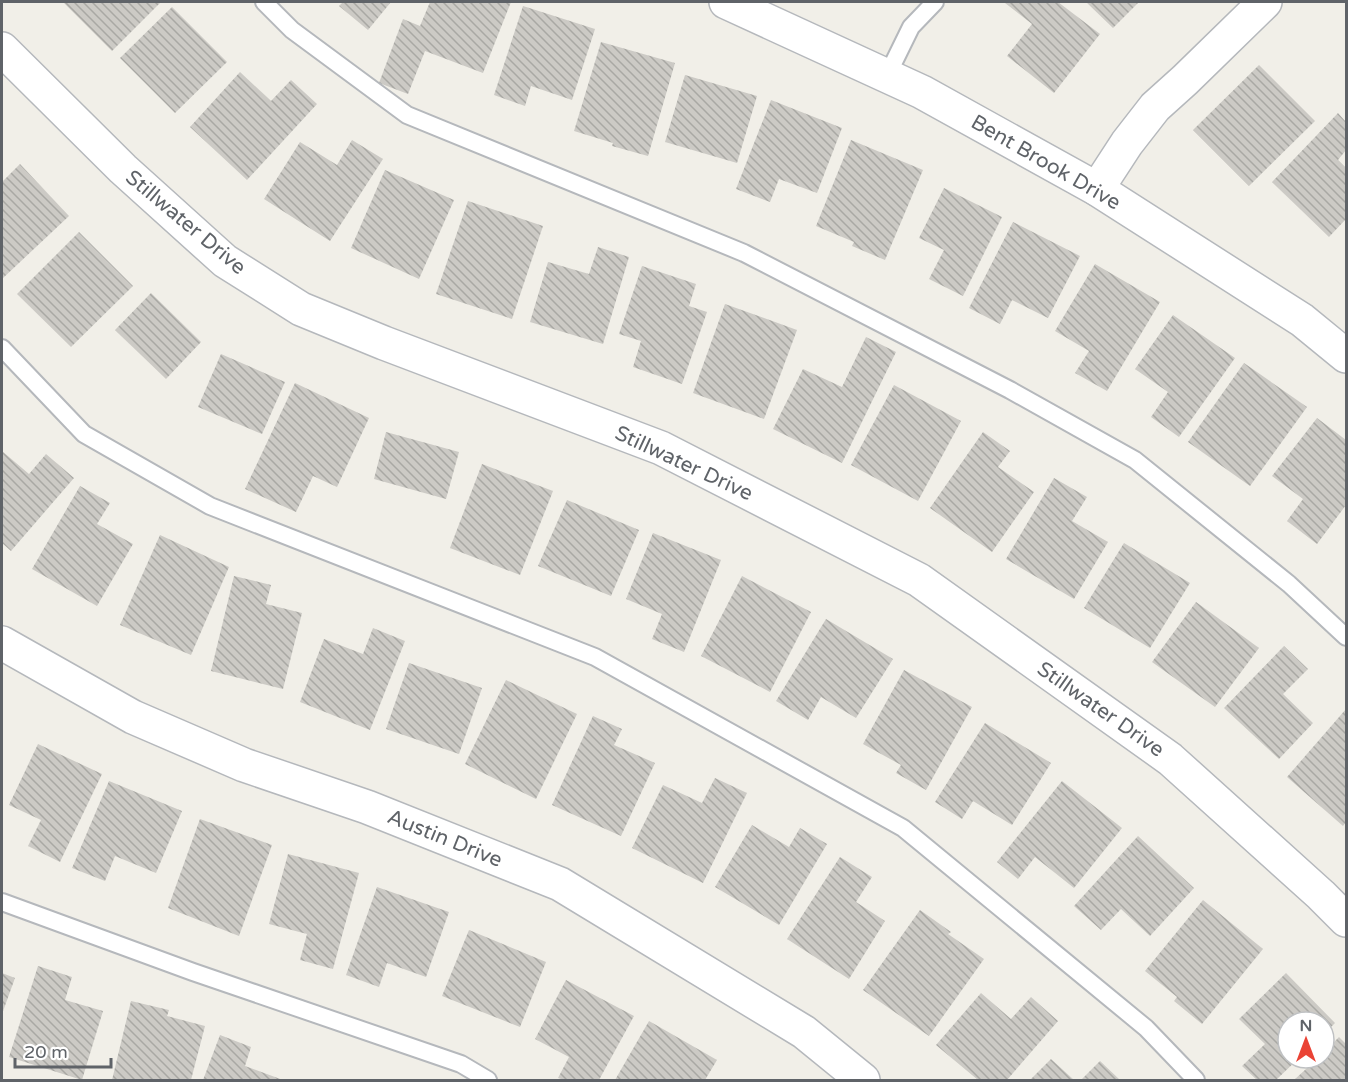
<svg xmlns="http://www.w3.org/2000/svg" width="1348" height="1082" font-family="'Varela Round',sans-serif">
  <style>
    .building { fill: url(#building-back-hatch) }
    .lines { fill: none; stroke-linecap: round; stroke-linejoin: round }
    .service-casing { stroke: #b5b8bc; stroke-width: 20 }
    .minor-casing { stroke: #b5b8bc; stroke-width: 36 }
    .service { stroke: #fff; stroke-width: 16 }
    .minor { stroke: #fff; stroke-width: 33 }
    .labels { text-anchor: middle; stroke-width: 6; stroke-linejoin: round; paint-order: stroke }
    .street-label { font-size: 21px; fill: #5f6368; stroke: #fff }
  </style>
  <defs>
    <pattern id="building-back-hatch" width="6" height="6" patternUnits="userSpaceOnUse" patternTransform="scale(1.5)"><rect width="6" height="6" fill="#cccac5"/><path d="M-1 5l2 2M0 0l6 6M5-1l2 2" fill="none" stroke="#a9a8a4"/></pattern>
  </defs>
  <rect width="100%" height="100%" fill="#f1efe8"/>
  <g class="building">
    <path d="M 63,2 L 161,2 L 112,51 Z"/>
    <path d="M 343,2 L 391,2 L 368,30 L 339,6 Z"/>
    <path d="M 430,2 L 511,2 L 483,73 L 425,51 L 408,94 L 379,83 L 403,19 L 420,26 Z"/>
    <path d="M 1006,2 L 1058,2 L 1100,34 L 1054,93 L 1007,56 L 1032,24 L 1005,3 Z"/>
    <path d="M 1086,2 L 1139,2 L 1113,28 Z"/>
    <path d="M 523,6 L 595,29 L 572,100 L 531,86 L 525,106 L 494,95 Z"/>
    <path d="M 172,7 L 227,62 L 175,113 L 120,58 Z"/>
    <path d="M 601,42 L 675,63 L 648,156 L 612,146 L 613,143 L 574,131 Z"/>
    <path d="M 1259,65 L 1315,121 L 1249,186 L 1193,130 Z"/>
    <path d="M 240,72 L 271,101 L 291,80 L 317,104 L 247,180 L 190,127 Z"/>
    <path d="M 685,75 L 757,96 L 737,163 L 665,142 Z"/>
    <path d="M 771,100 L 842,128 L 817,193 L 779,179 L 770,202 L 736,189 Z"/>
    <path d="M 1338,113 L 1346,122 L 1346,150 L 1338,160 L 1346,168 L 1346,219 L 1329,237 L 1272,182 Z"/>
    <path d="M 352,140 L 383,159 L 330,241 L 264,199 L 300,142 L 337,165 Z"/>
    <path d="M 851,140 L 923,170 L 885,260 L 852,246 L 854,242 L 816,226 Z"/>
    <path d="M 20,164 L 69,216 L 2,279 L 2,182 Z"/>
    <path d="M 385,170 L 454,200 L 419,279 L 351,248 Z"/>
    <path d="M 944,188 L 1002,217 L 963,296 L 929,279 L 944,250 L 919,238 Z"/>
    <path d="M 468,201 L 543,226 L 512,319 L 436,294 Z"/>
    <path d="M 1013,222 L 1080,256 L 1048,318 L 1012,300 L 1000,324 L 969,308 Z"/>
    <path d="M 79,232 L 133,286 L 71,347 L 17,294 Z"/>
    <path d="M 598,247 L 629,257 L 603,344 L 530,322 L 548,262 L 589,274 Z"/>
    <path d="M 1095,264 L 1160,302 L 1107,391 L 1075,373 L 1089,351 L 1055,331 Z"/>
    <path d="M 642,266 L 696,284 L 689,306 L 707,312 L 682,384 L 633,367 L 641,341 L 619,334 Z"/>
    <path d="M 151,293 L 201,342 L 166,379 L 115,330 Z"/>
    <path d="M 725,304 L 797,330 L 764,419 L 693,393 Z"/>
    <path d="M 1173,315 L 1235,358 L 1179,437 L 1151,417 L 1168,392 L 1135,369 Z"/>
    <path d="M 866,337 L 896,352 L 842,463 L 773,429 L 803,369 L 842,387 Z"/>
    <path d="M 221,354 L 285,382 L 262,434 L 198,407 Z"/>
    <path d="M 1244,363 L 1307,407 L 1250,486 L 1188,442 Z"/>
    <path d="M 295,383 L 369,418 L 337,487 L 313,476 L 296,512 L 245,489 Z"/>
    <path d="M 894,385 L 961,421 L 918,501 L 851,465 Z"/>
    <path d="M 1317,418 L 1346,440 L 1346,505 L 1317,544 L 1287,521 L 1303,499 L 1272,476 Z"/>
    <path d="M 386,432 L 459,452 L 446,499 L 374,479 Z"/>
    <path d="M 983,432 L 1010,451 L 998,467 L 1034,492 L 992,552 L 930,508 Z"/>
    <path d="M 2,451 L 29,474 L 46,454 L 74,478 L 11,551 L 2,543 Z"/>
    <path d="M 482,464 L 553,491 L 520,575 L 450,548 Z"/>
    <path d="M 1054,478 L 1087,497 L 1072,521 L 1108,542 L 1074,599 L 1006,559 Z"/>
    <path d="M 80,486 L 110,503 L 97,524 L 133,544 L 97,606 L 32,569 Z"/>
    <path d="M 567,500 L 639,530 L 611,596 L 538,566 Z"/>
    <path d="M 653,533 L 721,560 L 684,652 L 652,639 L 662,614 L 626,599 Z"/>
    <path d="M 160,535 L 229,567 L 191,655 L 120,625 Z"/>
    <path d="M 1124,543 L 1190,583 L 1150,648 L 1084,608 Z"/>
    <path d="M 234,576 L 271,585 L 266,604 L 302,613 L 283,689 L 211,671 Z"/>
    <path d="M 742,576 L 811,612 L 770,692 L 701,656 Z"/>
    <path d="M 1196,602 L 1259,648 L 1215,707 L 1152,662 Z"/>
    <path d="M 826,619 L 893,659 L 856,718 L 821,697 L 808,720 L 776,701 Z"/>
    <path d="M 373,628 L 405,641 L 370,730 L 300,702 L 324,639 L 363,654 Z"/>
    <path d="M 1284,646 L 1308,669 L 1283,694 L 1313,723 L 1279,759 L 1224,708 Z"/>
    <path d="M 409,663 L 482,688 L 459,754 L 386,729 Z"/>
    <path d="M 904,670 L 972,707 L 926,790 L 896,773 L 901,765 L 863,744 Z"/>
    <path d="M 506,680 L 577,714 L 536,799 L 465,764 Z"/>
    <path d="M 1346,709 L 1346,822 L 1343,826 L 1287,777 Z"/>
    <path d="M 593,716 L 622,729 L 614,745 L 655,763 L 621,836 L 552,805 Z"/>
    <path d="M 985,723 L 1051,763 L 1012,825 L 973,801 L 962,819 L 935,802 Z"/>
    <path d="M 38,744 L 102,774 L 60,862 L 28,846 L 41,820 L 9,805 Z"/>
    <path d="M 715,778 L 747,793 L 703,883 L 632,848 L 663,785 L 702,803 Z"/>
    <path d="M 109,781 L 182,811 L 156,873 L 115,856 L 105,881 L 72,868 Z"/>
    <path d="M 1062,781 L 1122,828 L 1074,888 L 1035,857 L 1018,879 L 997,862 Z"/>
    <path d="M 200,819 L 272,845 L 239,936 L 168,908 Z"/>
    <path d="M 752,825 L 789,847 L 800,828 L 827,844 L 779,925 L 715,887 Z"/>
    <path d="M 1138,836 L 1194,888 L 1150,936 L 1121,909 L 1101,930 L 1074,906 Z"/>
    <path d="M 288,854 L 359,873 L 333,969 L 300,960 L 307,934 L 269,924 Z"/>
    <path d="M 840,857 L 872,877 L 856,902 L 885,921 L 849,979 L 787,939 Z"/>
    <path d="M 377,887 L 449,912 L 426,977 L 387,963 L 379,987 L 346,975 Z"/>
    <path d="M 1203,900 L 1263,949 L 1202,1024 L 1174,1001 L 1177,997 L 1145,971 Z"/>
    <path d="M 920,910 L 951,932 L 948,934 L 984,959 L 929,1036 L 863,990 Z"/>
    <path d="M 469,930 L 546,962 L 520,1027 L 442,996 Z"/>
    <path d="M 38,966 L 72,977 L 65,1000 L 103,1011 L 82,1080 L 9,1057 Z"/>
    <path d="M 2,973 L 15,978 L 2,1014 Z"/>
    <path d="M 1286,973 L 1335,1023 L 1324,1034 L 1324,1022 L 1288,1022 L 1288,1058 L 1299,1058 L 1276,1080 L 1257,1080 L 1242,1066 L 1265,1044 L 1239,1019 Z"/>
    <path d="M 566,980 L 634,1016 L 599,1080 L 564,1080 L 558,1078 L 569,1057 L 535,1039 Z"/>
    <path d="M 981,993 L 1011,1019 L 1031,997 L 1058,1021 L 1007,1080 L 978,1080 L 936,1045 Z"/>
    <path d="M 131,1001 L 169,1010 L 167,1016 L 205,1026 L 191,1080 L 112,1080 Z"/>
    <path d="M 649,1021 L 717,1060 L 705,1080 L 615,1080 Z"/>
    <path d="M 220,1035 L 251,1047 L 245,1066 L 283,1080 L 203,1080 Z"/>
    <path d="M 1339,1037 L 1346,1044 L 1346,1080 L 1294,1080 L 1318,1058 L 1324,1058 L 1324,1052 Z"/>
    <path d="M 1051,1059 L 1074,1080 L 1030,1080 Z"/>
    <path d="M 1100,1061 L 1120,1080 L 1081,1080 Z"/>
  </g>
  <g class="lines">
    <defs>
      <g id="service">
        <path d="M 264,2 L 292,30 L 407,115 L 744,253 L 1010,390 L 1135,460 L 1289,584 L 1346,637"/>
        <path d="M 887,76 L 911,27 L 935,2"/>
        <path d="M 2,348 L 84,434 L 210,506 L 595,657 L 903,828 L 1146,1028 L 1196,1080"/>
        <path d="M 2,902 L 193,972 L 461,1064 L 488,1080"/>
      </g>
      <g id="minor">
        <path d="M 726,2 L 922,92 L 1097,189 L 1302,320 L 1346,356"/>
        <path d="M 2,49 L 123,169 L 225,261 L 301,309 L 384,343 L 661,448 L 919,580 L 1170,759 L 1321,895 L 1346,920"/>
        <path d="M 1097,189 L 1127,143 L 1155,107 L 1185,80 L 1265,2"/>
        <path d="M 2,643 L 133,717 L 244,765 L 367,807 L 560,884 L 804,1032 L 863,1080"/>
      </g>
    </defs>
    <use href="#service" class="service-casing"/>
    <use href="#minor" class="minor-casing"/>
    <use href="#service" class="service"/>
    <use href="#minor" class="minor"/>
  </g>
  <g class="labels">
    <g class="street-label">
      <text transform="translate(1046 162) rotate(30)" y="7">Bent Brook Drive</text>
      <text transform="translate(186 222) rotate(40)" y="7">Stillwater Drive</text>
      <text transform="translate(684 463) rotate(25)" y="7">Stillwater Drive</text>
      <text transform="translate(1101 709) rotate(35)" y="7">Stillwater Drive</text>
      <text transform="translate(445 838) rotate(22)" y="7">Austin Drive</text>
    </g>
  </g>
  <rect width="1348" height="1082" fill="none" stroke="#5f6368" stroke-width="6"/>
  <g transform="translate(1306 1040)"><circle r="28" fill="#ffffff" stroke="#bfc1c3" stroke-width="1.5"/>
  <path d="M0-4.5L10 22L0 15L-10 22Z" fill="#ea4335"/>
  <text y="-9" font-size="16" font-weight="bold" text-anchor="middle" fill="#5f6368">N</text>
  </g>
  <path d="M15 1058v9h96v-9" fill="none" stroke="#5f6368" stroke-width="3"/>
  <text x="24" y="1058" font-size="18" fill="#5f6368" stroke="#ffffff" stroke-width="4.5" paint-order="stroke">20 m</text>
</svg>
